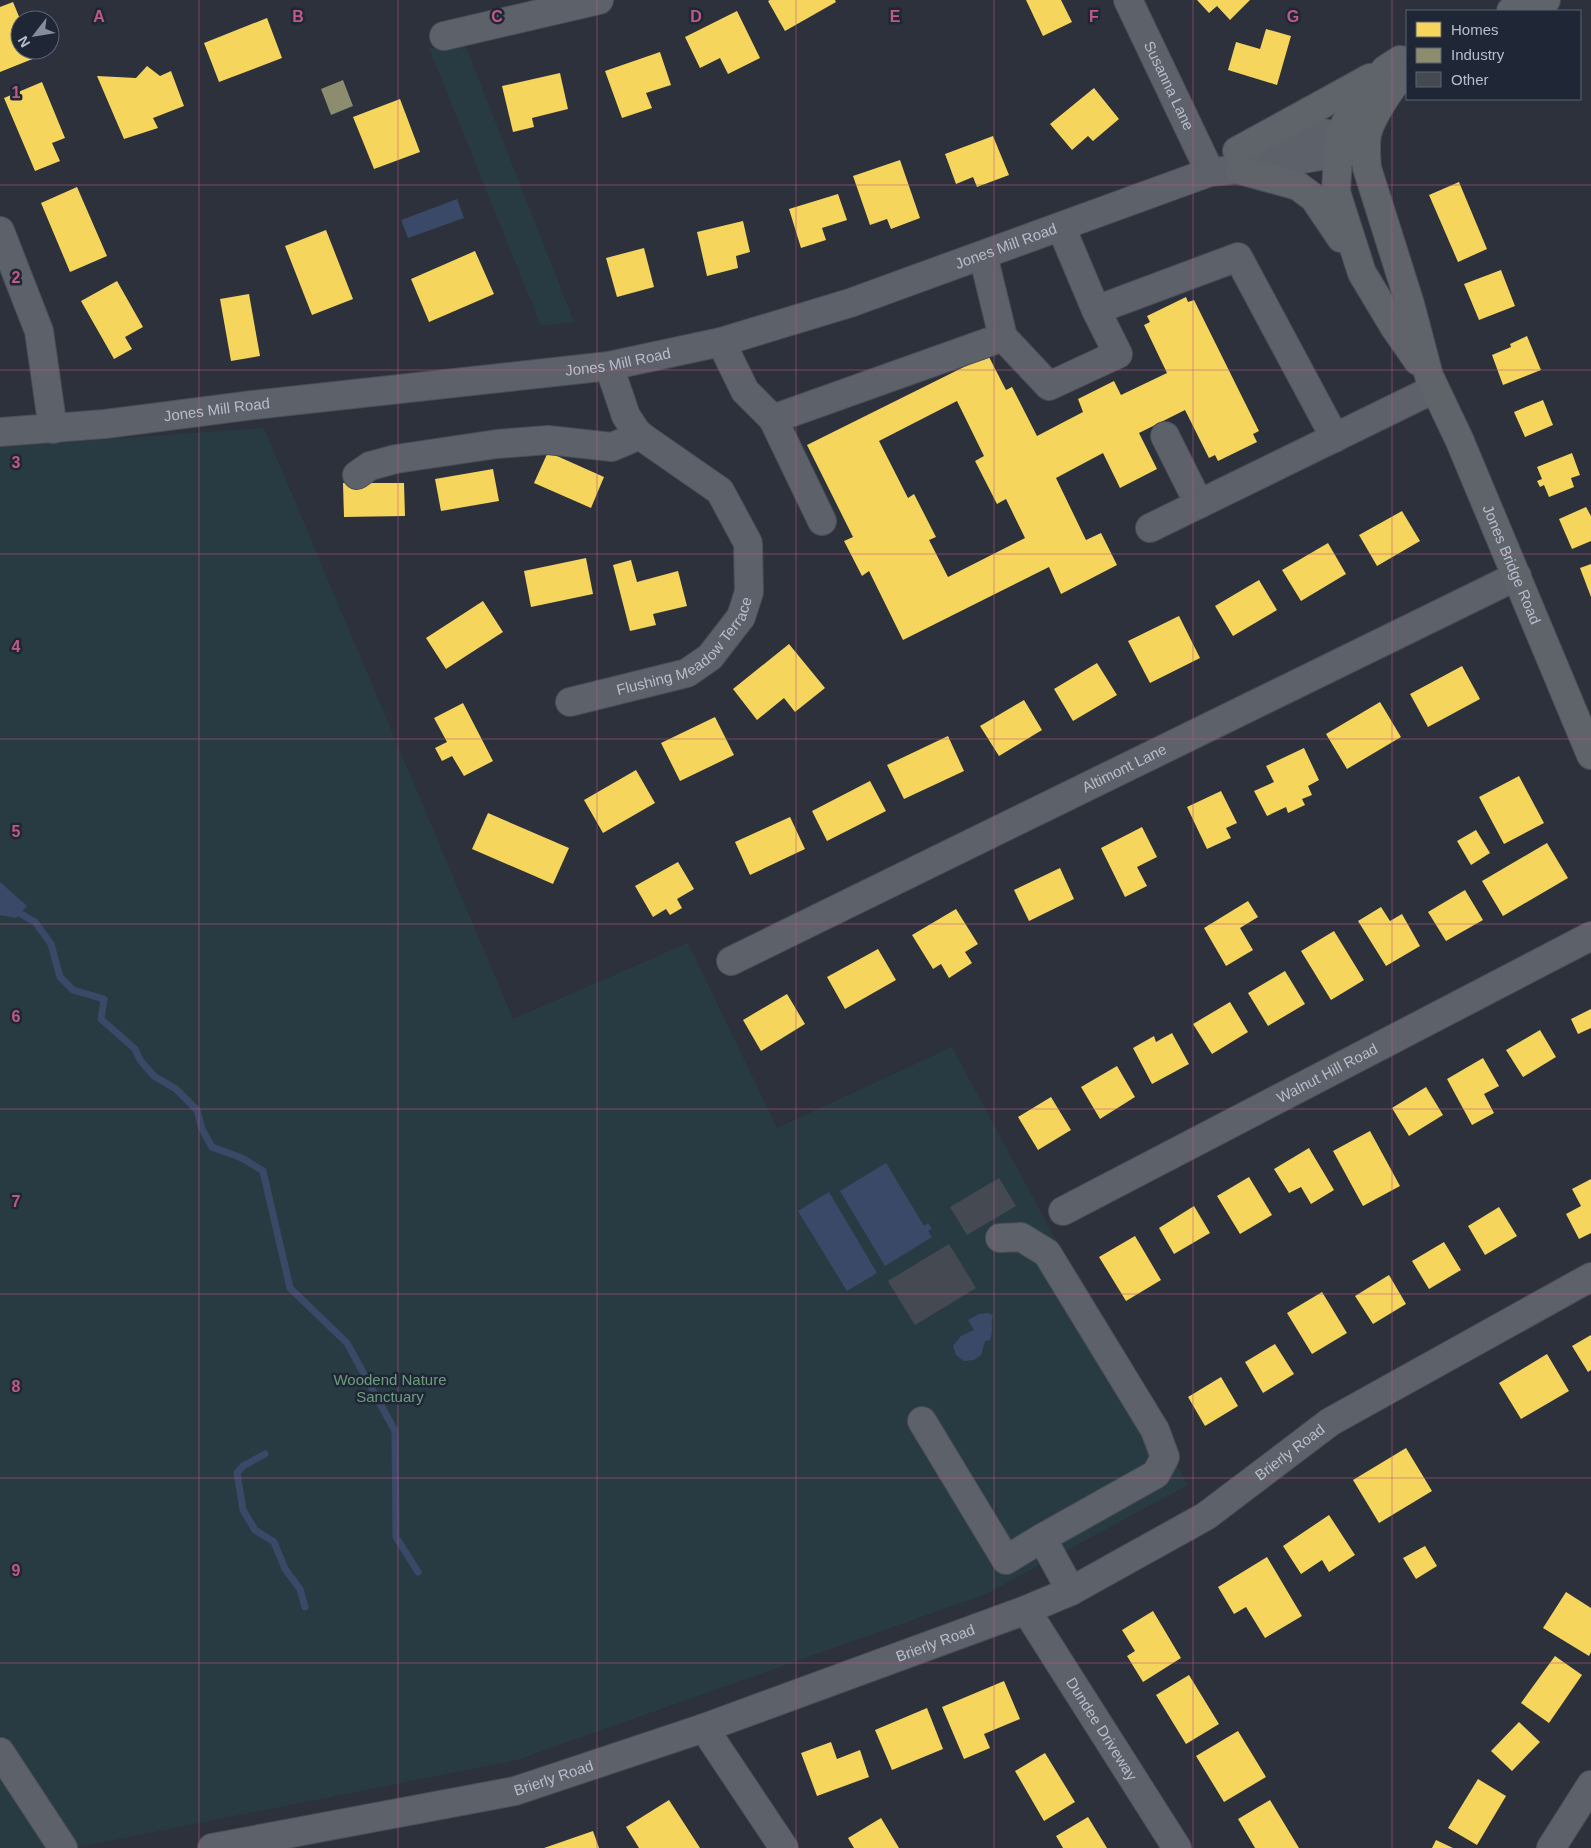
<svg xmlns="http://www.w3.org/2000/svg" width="1591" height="1848" font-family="Helvetica,sans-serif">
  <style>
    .green { fill: #293b42 }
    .water { fill: #3a4967 }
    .homes { fill: #f6d55c; fill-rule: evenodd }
    .industry { fill: #8c8c6e }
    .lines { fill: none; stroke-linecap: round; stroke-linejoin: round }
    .stream { stroke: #3a4967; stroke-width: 7 }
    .building { fill: #454a52 }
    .minor-casing { stroke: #4a4e56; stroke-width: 30 }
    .major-casing { stroke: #4a4e58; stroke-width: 30 }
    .minor { stroke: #5d6169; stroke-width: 28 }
    .major { stroke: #5f636a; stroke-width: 28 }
    .grid { fill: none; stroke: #be5a88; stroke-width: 1; stroke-opacity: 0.55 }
    .labels { text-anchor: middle; stroke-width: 5; stroke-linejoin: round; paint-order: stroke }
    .street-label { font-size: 15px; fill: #b7bdcc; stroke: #1f2737 }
    .park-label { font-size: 15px; fill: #6e9d7d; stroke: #1f2737 }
    .grid-label { font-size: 16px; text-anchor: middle; font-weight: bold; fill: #be5a88; stroke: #1f2737; stroke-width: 5; stroke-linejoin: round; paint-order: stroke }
  </style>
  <rect width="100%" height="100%" fill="#2c313c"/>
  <g class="green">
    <path d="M 466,47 L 574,322 L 541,326 L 429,48 Z"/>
    <path d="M 264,428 L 513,1019 L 688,943 L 777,1128 L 952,1047 L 1188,1485 L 986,1594 L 517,1760 L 74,1848 L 0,1848 L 0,447 Z"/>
  </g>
  <g class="water">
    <path d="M 457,199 L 464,218 L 408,238 L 401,220 Z"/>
    <path d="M 0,882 L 27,906 L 16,918 L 0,915 Z"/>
    <path d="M 886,1163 L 924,1226 L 928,1223 L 932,1229 L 928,1231 L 932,1237 L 885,1266 L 840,1191 Z"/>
    <path d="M 829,1192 L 877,1273 L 847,1291 L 798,1211 Z"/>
    <path d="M 987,1313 L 993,1315 C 990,1324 994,1331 990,1340 L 985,1341 L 981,1355 L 974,1360 L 964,1361 L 956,1355 L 953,1346 L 961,1336 L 974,1330 L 968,1320 L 979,1314 Z"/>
  </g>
  <g class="homes">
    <path d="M 770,0 L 835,0 L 836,2 L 785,31 L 768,1 Z"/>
    <path d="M 1026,0 L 1061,0 L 1072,22 L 1043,36 Z"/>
    <path d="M 1197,0 L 1250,0 L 1230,20 L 1217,6 L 1209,13 Z"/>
    <path d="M 13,2 L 20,19 L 20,50 L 32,50 L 35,58 L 0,72 L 0,7 Z"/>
    <path d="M 737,11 L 760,58 L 728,74 L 720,58 L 700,68 L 685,37 Z"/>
    <path d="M 267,18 L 282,58 L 219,82 L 204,43 Z"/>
    <path d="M 1266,29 L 1291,36 L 1277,85 L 1228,70 L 1236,42 L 1260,49 Z"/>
    <path d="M 660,52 L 671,85 L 646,93 L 652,108 L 622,118 L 605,71 Z"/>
    <path d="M 147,66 L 160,76 L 171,71 L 184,106 L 153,118 L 158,128 L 124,139 L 97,76 L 136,78 Z"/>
    <path d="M 560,73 L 568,109 L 532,118 L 534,127 L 513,132 L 502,86 Z"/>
    <path d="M 42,82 L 65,138 L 52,143 L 60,161 L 35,171 L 4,98 Z"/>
    <path d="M 1094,88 L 1119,119 L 1093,141 L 1088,136 L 1072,150 L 1050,124 Z"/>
    <path d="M 400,99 L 420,152 L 374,169 L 353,117 Z"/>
    <path d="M 993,136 L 1009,175 L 977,187 L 973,177 L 956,184 L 945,154 Z"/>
    <path d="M 900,160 L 920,218 L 891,229 L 887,219 L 870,225 L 853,176 Z"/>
    <path d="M 1459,182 L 1487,249 L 1458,262 L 1429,195 Z"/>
    <path d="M 77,187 L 107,256 L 70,272 L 41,203 Z"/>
    <path d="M 838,194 L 847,220 L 822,228 L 826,240 L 801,248 L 789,209 Z"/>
    <path d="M 743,221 L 750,252 L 736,256 L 738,268 L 707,276 L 697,232 Z"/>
    <path d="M 326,230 L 353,299 L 312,315 L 285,246 Z"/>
    <path d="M 644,248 L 654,287 L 617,297 L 606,258 Z"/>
    <path d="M 475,251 L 494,294 L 429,322 L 411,279 Z"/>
    <path d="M 1501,270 L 1515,306 L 1479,320 L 1464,284 Z"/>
    <path d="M 117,281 L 143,327 L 125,337 L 132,349 L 114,359 L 81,301 Z"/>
    <path d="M 249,294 L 260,356 L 231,361 L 220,299 Z"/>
    <path d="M 1186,297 L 1188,302 L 1194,300 L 1259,431 L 1253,434 L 1257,442 L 1218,461 L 1215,455 L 1209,458 L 1185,410 L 1139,433 L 1157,469 L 1120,488 L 1103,453 L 1056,478 L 1086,540 L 1101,533 L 1117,565 L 1061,594 L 1049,567 L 903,640 L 869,571 L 862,576 L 844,541 L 853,537 L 807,445 L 988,355 L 1006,390 L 1012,387 L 1037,436 L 1083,412 L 1078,399 L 1114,381 L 1121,395 L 1167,373 L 1144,325 L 1150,322 L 1147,316 ZM 957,401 L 984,456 L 975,461 L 997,504 L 1006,499 L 1025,538 L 948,577 L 929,540 L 936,537 L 914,494 L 908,498 L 879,441 Z"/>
    <path d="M 1527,336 L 1541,370 L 1503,385 L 1492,355 L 1511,347 L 1510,344 Z"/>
    <path d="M 1543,400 L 1553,425 L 1525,437 L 1514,412 Z"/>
    <path d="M 548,452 L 604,477 L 591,508 L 534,483 Z"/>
    <path d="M 1572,453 L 1580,475 L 1571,478 L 1574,487 L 1549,497 L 1544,485 L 1540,487 L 1537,481 L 1542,479 L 1537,467 Z"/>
    <path d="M 493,469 L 499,501 L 441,511 L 435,479 Z"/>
    <path d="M 343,483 L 404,483 L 405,516 L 344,517 Z"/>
    <path d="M 1586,507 L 1591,516 L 1591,541 L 1572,549 L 1559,519 Z"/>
    <path d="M 1402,511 L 1420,541 L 1377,566 L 1359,535 Z"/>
    <path d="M 1328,543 L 1346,574 L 1301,601 L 1282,570 Z"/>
    <path d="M 586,558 L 593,594 L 531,607 L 524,571 Z"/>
    <path d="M 631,560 L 637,582 L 678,571 L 687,606 L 653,614 L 656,625 L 630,631 L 613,565 Z"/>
    <path d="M 1591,564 L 1591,597 L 1580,568 Z"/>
    <path d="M 1259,580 L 1277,610 L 1233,636 L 1215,606 Z"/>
    <path d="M 483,601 L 503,632 L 446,669 L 426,638 Z"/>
    <path d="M 1179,616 L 1200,658 L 1150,683 L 1128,641 Z"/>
    <path d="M 789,644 L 825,688 L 795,712 L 784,698 L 757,720 L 733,689 Z"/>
    <path d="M 1097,663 L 1117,695 L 1073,721 L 1054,689 Z"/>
    <path d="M 1462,666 L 1480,699 L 1428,727 L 1410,694 Z"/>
    <path d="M 1024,700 L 1042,730 L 999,756 L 980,726 Z"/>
    <path d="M 1380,702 L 1401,737 L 1347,769 L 1326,734 Z"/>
    <path d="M 463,703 L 493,761 L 464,776 L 452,756 L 442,761 L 435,748 L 447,742 L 434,718 Z"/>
    <path d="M 715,717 L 734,755 L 680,781 L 661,743 Z"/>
    <path d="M 948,736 L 964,771 L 904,799 L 887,765 Z"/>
    <path d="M 1304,748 L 1319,780 L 1308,786 L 1312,795 L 1302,799 L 1305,805 L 1288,813 L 1286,807 L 1267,816 L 1254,791 L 1274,782 L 1266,766 Z"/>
    <path d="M 636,770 L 655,803 L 603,833 L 584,800 Z"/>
    <path d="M 1519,776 L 1544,823 L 1504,844 L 1479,797 Z"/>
    <path d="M 870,781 L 886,811 L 827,841 L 812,811 Z"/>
    <path d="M 1221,791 L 1237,823 L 1226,828 L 1231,838 L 1207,849 L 1187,807 Z"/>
    <path d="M 488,813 L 569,848 L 553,884 L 472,849 Z"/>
    <path d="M 790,817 L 805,849 L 750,875 L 735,842 Z"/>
    <path d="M 1142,827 L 1157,857 L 1137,867 L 1147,886 L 1125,897 L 1101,848 Z"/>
    <path d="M 1476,830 L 1490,853 L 1471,865 L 1457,841 Z"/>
    <path d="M 1547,843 L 1568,878 L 1503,916 L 1482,881 Z"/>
    <path d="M 678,862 L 694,889 L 677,899 L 682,908 L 670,915 L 666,909 L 653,917 L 635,886 Z"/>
    <path d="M 1060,868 L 1074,899 L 1029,921 L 1014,890 Z"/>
    <path d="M 1465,890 L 1483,920 L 1446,941 L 1428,912 Z"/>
    <path d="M 1248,901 L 1258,917 L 1240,928 L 1253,950 L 1226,966 L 1204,928 Z"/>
    <path d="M 1381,907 L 1390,921 L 1402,914 L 1420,946 L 1386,966 L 1358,921 Z"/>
    <path d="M 956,909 L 978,944 L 965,952 L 972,963 L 949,978 L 941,964 L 933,969 L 912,935 Z"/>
    <path d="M 1334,931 L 1364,980 L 1331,1000 L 1301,951 Z"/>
    <path d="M 878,949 L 896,980 L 845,1009 L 827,977 Z"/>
    <path d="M 1285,971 L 1305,1004 L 1268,1026 L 1248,993 Z"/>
    <path d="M 787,994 L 805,1024 L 761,1051 L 743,1020 Z"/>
    <path d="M 1230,1002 L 1248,1032 L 1212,1054 L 1193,1024 Z"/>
    <path d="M 1591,1009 L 1591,1028 L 1578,1034 L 1571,1019 Z"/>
    <path d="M 1540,1030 L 1556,1057 L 1523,1077 L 1506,1050 Z"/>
    <path d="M 1172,1033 L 1189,1064 L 1152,1084 L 1133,1048 L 1154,1036 L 1156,1042 Z"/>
    <path d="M 1483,1058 L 1499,1086 L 1484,1094 L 1494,1113 L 1472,1125 L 1447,1079 Z"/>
    <path d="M 1117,1066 L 1135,1097 L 1100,1119 L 1081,1087 Z"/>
    <path d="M 1426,1087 L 1443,1115 L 1409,1136 L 1392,1108 Z"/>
    <path d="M 1051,1097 L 1071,1130 L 1038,1150 L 1018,1117 Z"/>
    <path d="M 1370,1131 L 1400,1186 L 1363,1206 L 1333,1151 Z"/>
    <path d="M 1309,1148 L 1334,1190 L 1311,1204 L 1301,1187 L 1289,1193 L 1274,1169 Z"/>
    <path d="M 1249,1177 L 1272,1215 L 1240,1234 L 1217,1196 Z"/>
    <path d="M 1591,1179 L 1591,1233 L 1579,1239 L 1566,1214 L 1581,1206 L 1572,1189 Z"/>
    <path d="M 1194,1206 L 1210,1233 L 1174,1254 L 1159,1228 Z"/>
    <path d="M 1499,1207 L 1517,1236 L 1485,1255 L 1468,1226 Z"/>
    <path d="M 1135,1236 L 1161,1280 L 1126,1301 L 1099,1257 Z"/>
    <path d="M 1444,1242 L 1461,1270 L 1429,1289 L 1412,1261 Z"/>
    <path d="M 1389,1275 L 1406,1304 L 1373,1324 L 1355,1296 Z"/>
    <path d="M 1322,1292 L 1347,1333 L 1312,1354 L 1287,1313 Z"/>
    <path d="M 1591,1335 L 1591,1370 L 1588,1372 L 1572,1346 Z"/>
    <path d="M 1275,1344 L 1294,1374 L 1263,1393 L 1245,1362 Z"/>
    <path d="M 1547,1354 L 1569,1391 L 1521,1419 L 1499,1383 Z"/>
    <path d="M 1221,1377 L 1238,1406 L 1205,1426 L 1188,1397 Z"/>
    <path d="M 1406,1448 L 1432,1491 L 1379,1523 L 1353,1480 Z"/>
    <path d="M 1329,1515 L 1355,1555 L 1329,1572 L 1322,1560 L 1301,1574 L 1283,1546 Z"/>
    <path d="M 1425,1546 L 1437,1566 L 1416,1579 L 1403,1558 Z"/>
    <path d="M 1267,1557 L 1302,1616 L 1265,1638 L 1246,1607 L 1234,1614 L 1218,1587 Z"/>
    <path d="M 1566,1592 L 1591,1608 L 1591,1652 L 1589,1656 L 1543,1628 Z"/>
    <path d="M 1153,1611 L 1181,1658 L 1143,1682 L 1127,1656 L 1135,1651 L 1122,1630 Z"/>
    <path d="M 1555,1656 L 1582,1675 L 1549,1723 L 1521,1703 Z"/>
    <path d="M 1189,1675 L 1219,1724 L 1186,1744 L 1156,1695 Z"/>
    <path d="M 1004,1681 L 1020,1719 L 984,1734 L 990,1748 L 964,1759 L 942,1707 Z"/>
    <path d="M 927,1708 L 943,1749 L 892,1770 L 875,1730 Z"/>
    <path d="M 1519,1722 L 1540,1742 L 1512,1771 L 1491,1751 Z"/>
    <path d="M 1238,1731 L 1266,1777 L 1224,1802 L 1196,1756 Z"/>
    <path d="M 831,1742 L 837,1759 L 860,1750 L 869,1777 L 817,1796 L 801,1753 Z"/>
    <path d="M 1045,1753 L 1075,1802 L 1044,1821 L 1015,1771 Z"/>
    <path d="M 1478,1779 L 1506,1796 L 1477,1845 L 1448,1828 Z"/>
    <path d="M 669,1800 L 700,1848 L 639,1848 L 626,1827 Z"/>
    <path d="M 1270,1800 L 1299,1848 L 1255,1848 L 1238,1819 Z"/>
    <path d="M 1088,1817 L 1107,1848 L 1063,1848 L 1056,1836 Z"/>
    <path d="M 881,1818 L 899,1848 L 854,1848 L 848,1838 Z"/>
    <path d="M 593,1831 L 599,1848 L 544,1848 Z"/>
    <path d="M 1436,1840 L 1453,1848 L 1432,1848 Z"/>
  </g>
  <path class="industry" d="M 343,80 L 353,106 L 331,115 L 321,89 Z"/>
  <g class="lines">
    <g class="stream">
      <path d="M 0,902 L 35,922 L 51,944 L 60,977 L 73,990 L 104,999 L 101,1019 L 135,1049 L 140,1060 L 154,1076 L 176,1089 L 197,1110 L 202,1129 L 212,1147 L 242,1158 L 263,1171 L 290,1288 L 347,1343 L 395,1431 L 396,1537 L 418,1572"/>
      <path d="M 265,1454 L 243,1466 L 237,1473 L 243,1510 L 255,1530 L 274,1542 L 285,1569 L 300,1589 L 305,1607"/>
    </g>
  </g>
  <g class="building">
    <path d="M 999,1178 L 1016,1206 L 967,1235 L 950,1207 Z"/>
    <path d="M 949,1244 L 976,1288 L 915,1325 L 888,1281 Z"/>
  </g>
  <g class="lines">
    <defs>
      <g id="minor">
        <path id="s1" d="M 1128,0 L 1210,172"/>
        <path d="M 444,36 L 599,0"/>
        <path d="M 1263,143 C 1307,130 1317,124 1360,148"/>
        <path d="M 1061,227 L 1096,310"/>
        <path d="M 0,231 L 39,331 L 53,429"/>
        <path d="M 983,255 L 1003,337 L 1049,386 L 1118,354 L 1096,310 L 1238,257 L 1335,438"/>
        <path d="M 721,342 L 745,391 L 773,419"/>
        <path id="s2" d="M 0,432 L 105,424 L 253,405 L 609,366 L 721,342 L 850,303 L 1210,172 C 1261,169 1310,155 1361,151"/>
        <path d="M 1165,436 L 1199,504"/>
        <path d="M 357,475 L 370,466 L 396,459 L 497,444 L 548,440 L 612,447 L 640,435"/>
        <path d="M 822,521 L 773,419 L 1003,337"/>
        <path d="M 1150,528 L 1434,389"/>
        <path id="s3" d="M 570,702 L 687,673 L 710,657 L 741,617 L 749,592 L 748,543 L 720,491 L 638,434 L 626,416 L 609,366"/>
        <path id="s4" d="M 731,961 L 1517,576"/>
        <path id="s5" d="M 1063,1211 L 1591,936"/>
        <path d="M 1000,1238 L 1021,1237 L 1047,1253 L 1155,1430 L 1165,1457 L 1156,1474 L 1042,1538"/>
        <path d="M 922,1421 L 1006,1560 L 1042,1538 L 1071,1591"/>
        <path id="s6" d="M 1026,1610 L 1177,1848"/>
        <path d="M 704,1728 L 784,1848"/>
        <path d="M 0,1752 L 63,1848"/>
        <path id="s7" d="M 212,1848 L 515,1791 L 704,1728 L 1026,1610 L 1071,1591 L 1206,1516 L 1330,1422 L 1591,1277"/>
        <path d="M 1551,1848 L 1591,1785"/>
      </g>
      <g id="major">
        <path d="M 1511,11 L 1546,0"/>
        <path d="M 1400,60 L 1386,69 L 1356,102 L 1339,136 L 1336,192 L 1362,273 L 1395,328 L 1418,361"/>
        <path id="s8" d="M 1407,73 C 1393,81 1371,118 1367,134 C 1365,146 1366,156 1367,168 L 1410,304 L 1429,376 L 1459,439 L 1591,755"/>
        <path d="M 1237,151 L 1370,78"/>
        <path d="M 1240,170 L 1298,186 L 1314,198 L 1341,238"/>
      </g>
    </defs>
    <use href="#minor" class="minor-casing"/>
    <use href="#major" class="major-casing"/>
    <use href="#minor" class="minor"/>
    <use href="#major" class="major"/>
  </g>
  <path class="grid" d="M 199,0 L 199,1848M 398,0 L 398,1848M 597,0 L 597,1848M 796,0 L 796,1848M 994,0 L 994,1848M 1193,0 L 1193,1848M 1392,0 L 1392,1848M 0,185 L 1591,185M 0,370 L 1591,370M 0,554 L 1591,554M 0,739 L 1591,739M 0,924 L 1591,924M 0,1109 L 1591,1109M 0,1294 L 1591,1294M 0,1478 L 1591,1478M 0,1663 L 1591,1663"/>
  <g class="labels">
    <g class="street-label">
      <text dy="5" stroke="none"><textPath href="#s1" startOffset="95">Susanna Lane</textPath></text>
      <text dy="5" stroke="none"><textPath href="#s2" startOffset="1028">Jones Mill Road</textPath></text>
      <text dy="5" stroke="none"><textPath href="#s2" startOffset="622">Jones Mill Road</textPath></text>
      <text dy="5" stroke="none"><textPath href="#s2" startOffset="218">Jones Mill Road</textPath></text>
      <text dy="5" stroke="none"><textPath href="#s8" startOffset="531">Jones Bridge Road</textPath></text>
      <text dy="5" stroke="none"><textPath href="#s3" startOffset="134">Flushing Meadow Terrace</textPath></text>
      <text dy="5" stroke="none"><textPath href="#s4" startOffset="438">Altimont Lane</textPath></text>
      <text dy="5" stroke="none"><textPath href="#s5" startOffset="298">Walnut Hill Road</textPath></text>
      <text dy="5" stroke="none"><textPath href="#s7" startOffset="1159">Brierly Road</textPath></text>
      <text dy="5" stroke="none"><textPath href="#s7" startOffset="754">Brierly Road</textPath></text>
      <text dy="5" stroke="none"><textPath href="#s6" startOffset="141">Dundee Driveway</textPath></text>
      <text dy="5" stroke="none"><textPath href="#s7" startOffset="349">Brierly Road</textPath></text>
    </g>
    <g class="park-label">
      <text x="390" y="1385">Woodend Nature<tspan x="390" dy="17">Sanctuary</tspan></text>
    </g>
  </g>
  <g class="grid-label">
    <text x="99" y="22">A</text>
    <text x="298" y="22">B</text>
    <text x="497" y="22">C</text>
    <text x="696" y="22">D</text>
    <text x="895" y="22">E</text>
    <text x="1094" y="22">F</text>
    <text x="1293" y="22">G</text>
    <text x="16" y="98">1</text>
    <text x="16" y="283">2</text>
    <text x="16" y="468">3</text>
    <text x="16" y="652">4</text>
    <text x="16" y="837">5</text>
    <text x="16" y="1022">6</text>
    <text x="16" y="1207">7</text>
    <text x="16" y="1392">8</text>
    <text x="16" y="1576">9</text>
  </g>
  <rect x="1406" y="10" width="175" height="90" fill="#1f2737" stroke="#5c6373"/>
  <rect x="1416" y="22" width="25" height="15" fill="#f6d55c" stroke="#5c6373"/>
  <text x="1451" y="35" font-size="15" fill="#b7bdcc">Homes</text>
  <rect x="1416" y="48" width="25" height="15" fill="#8c8c6e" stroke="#5c6373"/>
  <text x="1451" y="60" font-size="15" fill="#b7bdcc">Industry</text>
  <rect x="1416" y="72" width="25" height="15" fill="#454a52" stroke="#5c6373"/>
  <text x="1451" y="85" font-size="15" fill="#b7bdcc">Other</text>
  <g transform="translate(35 35) rotate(239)"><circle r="24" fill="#1f2737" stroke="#5c6373"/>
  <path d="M0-4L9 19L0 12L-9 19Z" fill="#868c9a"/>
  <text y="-8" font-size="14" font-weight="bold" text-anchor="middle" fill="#b7bdcc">N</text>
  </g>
</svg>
